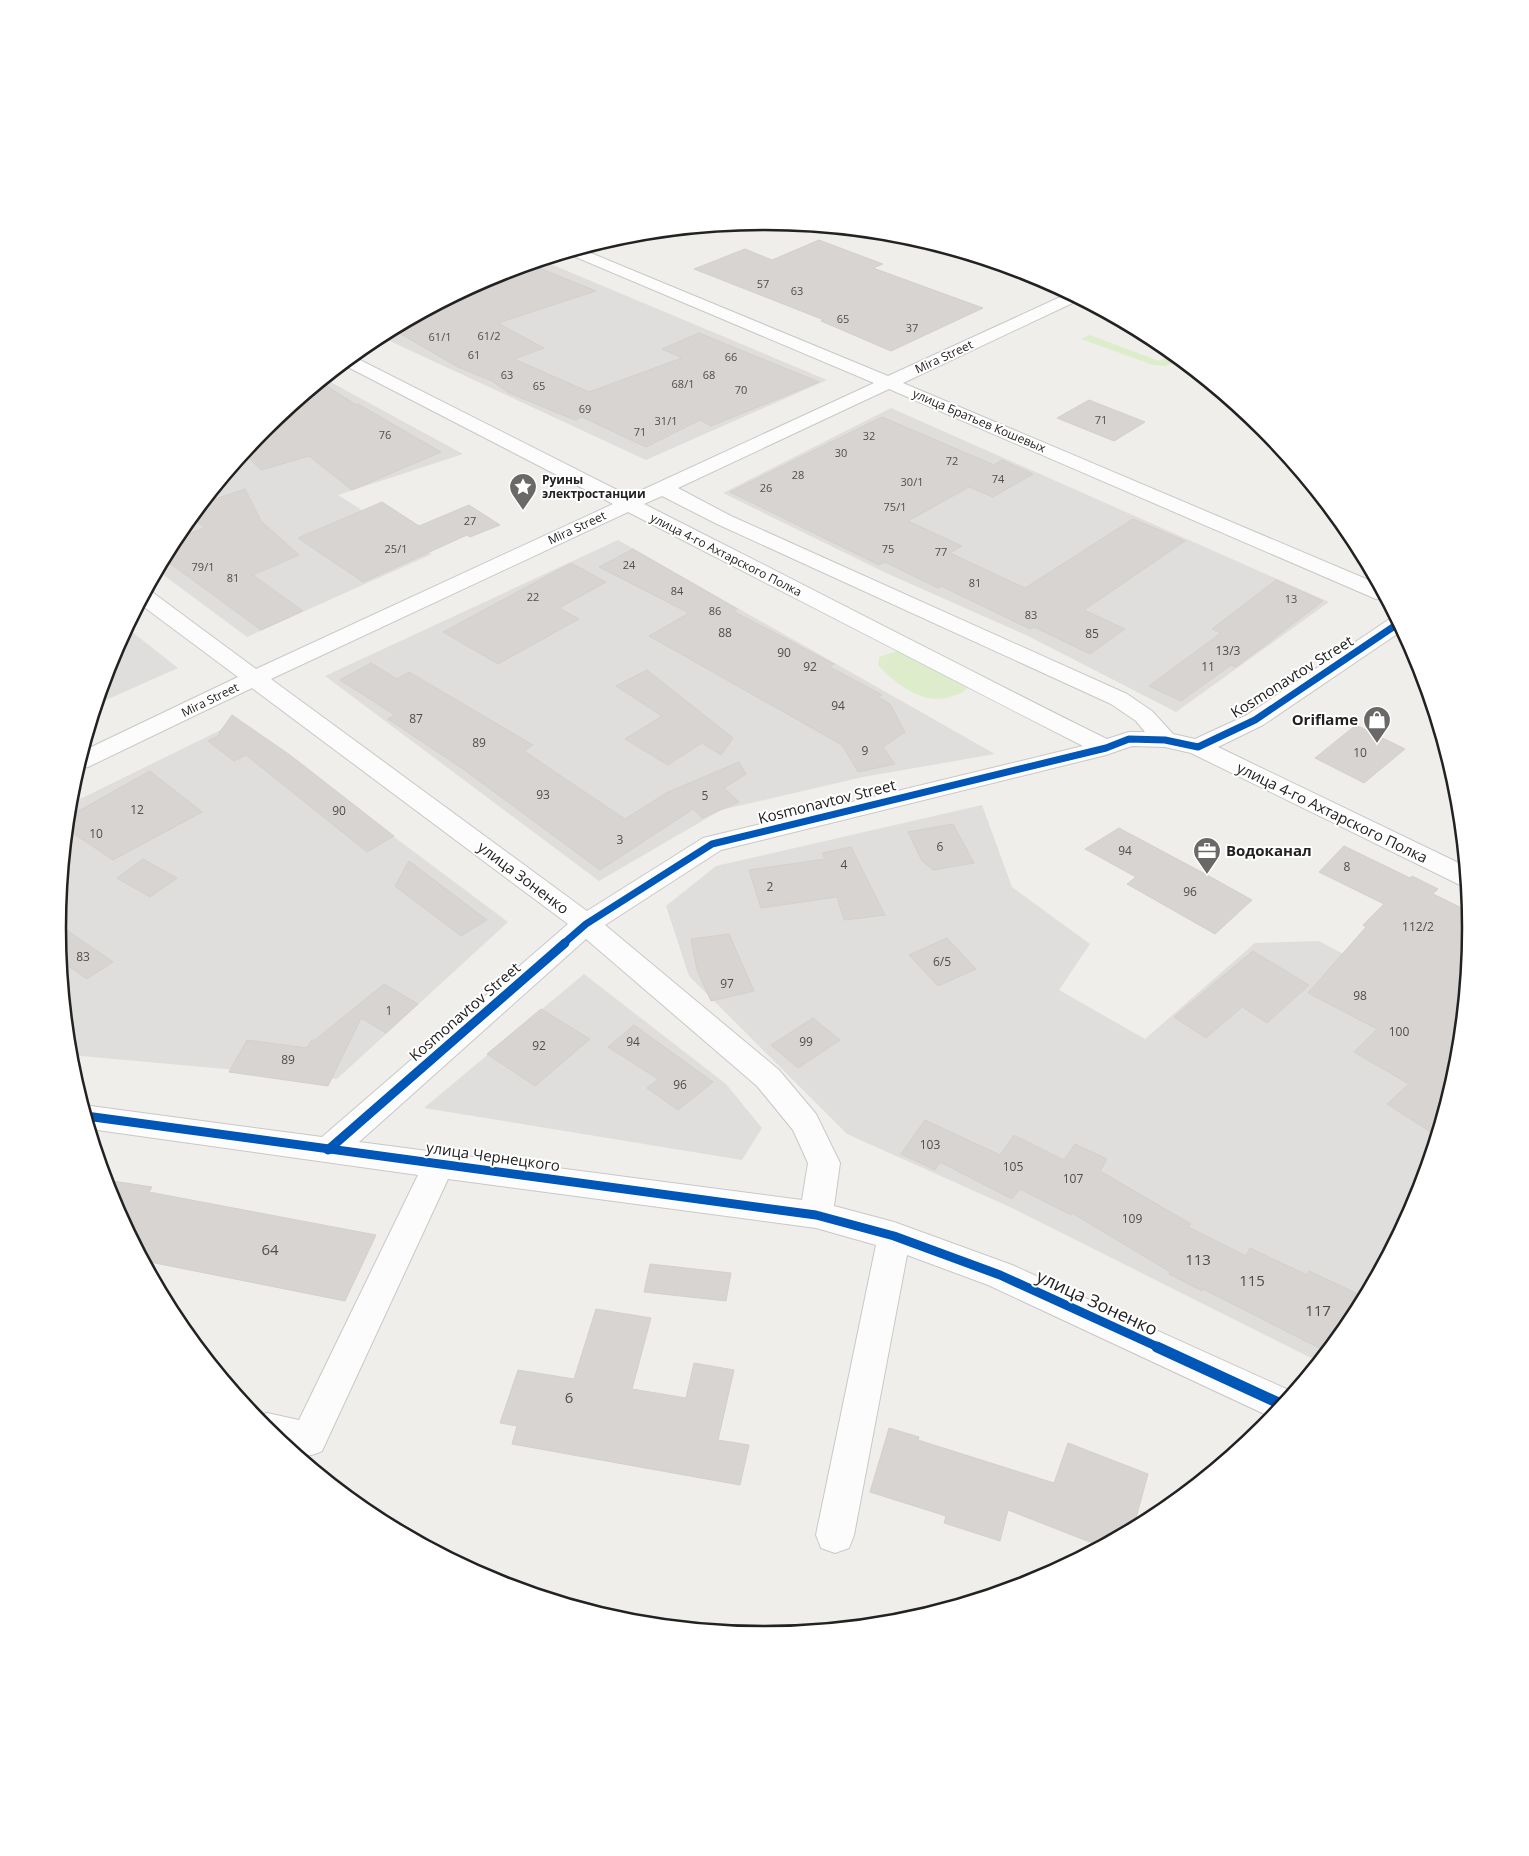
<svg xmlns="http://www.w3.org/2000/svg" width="1529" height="1856" font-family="'Open Sans',sans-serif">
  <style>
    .residential { fill: #dfdedc }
    .grass { fill: #ddeccb }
    .building { fill: #d7d4d2; stroke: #d3d0cc }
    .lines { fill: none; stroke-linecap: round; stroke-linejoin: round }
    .minor-casing { stroke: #c9c8c7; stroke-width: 2 }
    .minor { fill: #fdfcfc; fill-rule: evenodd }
    .cycleway-far2-casing { stroke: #fff; stroke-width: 10 }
    .cycleway-far1-casing { stroke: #fff; stroke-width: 12 }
    .cycleway-casing { stroke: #fff; stroke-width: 14 }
    .cycleway-far2 { stroke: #0057b8; stroke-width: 7 }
    .cycleway-far1 { stroke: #0057b8; stroke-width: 9 }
    .cycleway { stroke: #0057b8; stroke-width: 11 }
    .labels { text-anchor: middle; stroke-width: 4; stroke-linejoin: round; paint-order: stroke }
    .far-number-label { font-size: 11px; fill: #4f4e4e }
    .far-street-label { font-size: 12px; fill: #222; stroke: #fff }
    .far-poi-label { font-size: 12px; font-weight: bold; fill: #222; stroke: #fff; text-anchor: start }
    .number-label { font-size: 12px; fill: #4f4e4e }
    .street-label { font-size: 15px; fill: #222; stroke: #fff }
    .poi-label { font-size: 15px; font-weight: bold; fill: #222; stroke: #fff; text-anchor: end }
    .near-number-label { font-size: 15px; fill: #4f4e4e }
    .near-street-label { font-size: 18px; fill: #222; stroke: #fff }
    .rim { fill: none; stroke: #222; stroke-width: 2.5 }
  </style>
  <rect width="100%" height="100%" fill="#f0eeeb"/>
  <g class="residential">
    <path d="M 541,260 L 827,380 L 646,460 L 379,336 L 494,275 Z"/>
    <path d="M 325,379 L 463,454 L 338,495 L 432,554 L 247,637 L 158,571 L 177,535 L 265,428 Z"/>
    <path d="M 891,408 L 1329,602 L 1176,712 L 1028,636 L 886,573 L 723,493 Z"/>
    <path d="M 618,540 L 995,754 L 863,777 L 721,810 L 599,881 L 325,676 Z"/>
    <path d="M 127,628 L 178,668 L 97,704 L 111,657 Z"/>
    <path d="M 239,721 L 508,922 L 337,1079 L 70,1055 L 58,928 L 70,804 Z"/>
    <path d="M 982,805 L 1012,887 L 1090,944 L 1059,990 L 1145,1039 L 1255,943 L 1319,941 L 1463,1018 L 1458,1066 L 1418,1199 L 1352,1321 L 1319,1362 L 1012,1208 L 847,1134 L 689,976 L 666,906 L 716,866 Z"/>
    <path d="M 584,974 L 726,1084 L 762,1128 L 742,1160 L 424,1108 Z"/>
  </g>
  <g class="grass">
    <path d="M 1090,335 L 1159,361 L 1174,354 L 1180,359 L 1166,366 L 1153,365 L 1081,339 Z"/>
    <path d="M 897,651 L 909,655 L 969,686 C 965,692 960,694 953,696 C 926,707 896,685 878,665 L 879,657 Z"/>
  </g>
  <g class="building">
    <path d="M 819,240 L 883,264 L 873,268 L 983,308 L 891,351 L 821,321 L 824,320 L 694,269 L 745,249 L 772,260 Z"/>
    <path d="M 529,264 L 596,291 L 498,323 L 544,348 L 514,359 L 589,392 L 682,358 L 662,349 L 699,333 L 819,382 L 711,426 L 700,420 L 646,447 L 582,417 L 575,420 L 509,393 L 492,381 L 458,367 L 392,329 L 494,275 Z"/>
    <path d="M 321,382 L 356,405 L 358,404 L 441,452 L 352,490 L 309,456 L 261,470 L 244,453 L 265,428 Z"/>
    <path d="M 1089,400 L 1145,422 L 1114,441 L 1057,418 Z"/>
    <path d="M 882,417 L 994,465 L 1002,460 L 1033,474 L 993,497 L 969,487 L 908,521 L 962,546 L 950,553 L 1025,588 L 1133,519 L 1185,541 L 1084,610 L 1125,629 L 1090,654 L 1034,627 L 1030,629 L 941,586 L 938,588 L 885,562 L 879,565 L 730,492 Z"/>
    <path d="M 245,489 L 261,521 L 299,555 L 253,575 L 303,611 L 261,630 L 164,559 L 174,540 L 204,528 L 192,516 L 203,503 Z"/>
    <path d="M 382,502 L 419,526 L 469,505 L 500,525 L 470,537 L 467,535 L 363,582 L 298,538 Z"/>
    <path d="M 633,549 L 737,609 L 733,611 L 834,664 L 830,667 L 882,695 L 878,697 L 890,704 L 905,732 L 883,747 L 895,764 L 858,772 L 842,745 L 649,636 L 689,613 L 599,567 Z"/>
    <path d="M 571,563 L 606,582 L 559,608 L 579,619 L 498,664 L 443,632 Z"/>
    <path d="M 1276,580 L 1323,601 L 1236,667 L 1231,665 L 1181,701 L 1149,686 L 1221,633 L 1212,629 Z"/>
    <path d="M 371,663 L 397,679 L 409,672 L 533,745 L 524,751 L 625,819 L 668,792 L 739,762 L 746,774 L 724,788 L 739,802 L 702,818 L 693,809 L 600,870 L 463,769 L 388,719 L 395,715 L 340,680 Z"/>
    <path d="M 647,670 L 733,738 L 721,755 L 702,743 L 668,765 L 625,739 L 662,716 L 616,686 Z"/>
    <path d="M 232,715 L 290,755 L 394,836 L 367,852 L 246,755 L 234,761 L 208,741 L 221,734 L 219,733 Z"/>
    <path d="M 1356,725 L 1405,749 L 1364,783 L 1315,758 Z"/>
    <path d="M 150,771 L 202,812 L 113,860 L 67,829 L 68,817 Z"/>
    <path d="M 953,824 L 974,863 L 933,870 L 922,861 L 908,832 Z"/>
    <path d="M 1119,828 L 1207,875 L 1252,900 L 1215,934 L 1127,884 L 1136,877 L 1085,849 Z"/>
    <path d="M 1344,846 L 1410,878 L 1412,876 L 1438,889 L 1433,894 L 1470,912 L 1472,928 L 1458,1066 L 1437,1136 L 1387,1104 L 1409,1084 L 1354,1052 L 1377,1029 L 1308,993 L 1366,927 L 1363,925 L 1384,904 L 1319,872 Z"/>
    <path d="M 851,847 L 885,915 L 844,920 L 837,897 L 761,908 L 749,870 L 825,859 L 822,853 Z"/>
    <path d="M 143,859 L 177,878 L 150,897 L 117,878 Z"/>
    <path d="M 409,861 L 487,920 L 461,936 L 395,886 Z"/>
    <path d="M 58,924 L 113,962 L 87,979 L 61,961 Z"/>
    <path d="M 729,934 L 754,991 L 711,1001 L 697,970 L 691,939 Z"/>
    <path d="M 947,938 L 976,969 L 938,986 L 909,955 Z"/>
    <path d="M 1253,951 L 1309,985 L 1267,1023 L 1242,1007 L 1206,1038 L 1174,1017 Z"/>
    <path d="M 384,984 L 418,1004 L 386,1033 L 361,1018 L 328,1086 L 229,1072 L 247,1040 L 307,1048 L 312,1040 L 315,1040 Z"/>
    <path d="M 541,1009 L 590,1039 L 535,1086 L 487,1054 Z"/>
    <path d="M 813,1018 L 840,1040 L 798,1068 L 771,1045 Z"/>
    <path d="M 634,1025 L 713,1082 L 678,1110 L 647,1088 L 658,1079 L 608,1047 Z"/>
    <path d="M 925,1120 L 1000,1155 L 1014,1135 L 1064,1160 L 1075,1144 L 1107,1159 L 1100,1171 L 1191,1224 L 1188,1227 L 1246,1256 L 1250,1248 L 1307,1275 L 1309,1271 L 1356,1293 L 1330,1348 L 1327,1352 L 1203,1289 L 1202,1291 L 1169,1274 L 1170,1272 L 1072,1213 L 1071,1215 L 1020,1189 L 1012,1199 L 940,1162 L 935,1170 L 901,1154 Z"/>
    <path d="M 106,1180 L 152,1187 L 149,1192 L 376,1235 L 345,1301 L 145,1261 L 111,1198 Z"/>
    <path d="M 650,1264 L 731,1273 L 726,1301 L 644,1292 Z"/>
    <path d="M 596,1309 L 651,1318 L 632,1389 L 686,1398 L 694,1363 L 734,1370 L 718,1440 L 749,1445 L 740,1485 L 512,1444 L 517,1426 L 500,1423 L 518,1370 L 574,1379 Z"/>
    <path d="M 889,1428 L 919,1437 L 918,1440 L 1054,1483 L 1068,1443 L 1148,1474 L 1133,1529 L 1100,1546 L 1008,1510 L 1000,1541 L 944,1523 L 946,1516 L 870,1492 Z"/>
  </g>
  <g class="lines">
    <defs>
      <path id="minor" d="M 581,249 L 888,376 L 1069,293 L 1081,299 L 903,383 L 1378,584 L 1387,600 L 1376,599 L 889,389 L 678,488 L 731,516 L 1127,694 L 1152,711 L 1173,734 L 1195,739 L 1247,715 L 1391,618 L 1396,617 L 1403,630 L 1263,725 L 1218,747 L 1465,866 L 1467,887 L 1458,884 L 1191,753 L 1165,747 L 1132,746 L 1106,755 L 721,850 L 605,925 L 779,1070 L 816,1114 L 840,1163 L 834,1206 L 894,1222 L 1012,1265 L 1293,1392 L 1273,1418 L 988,1285 L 907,1255 L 854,1535 L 849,1548 L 835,1553 L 821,1548 L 816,1535 L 876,1245 L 816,1228 L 448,1179 L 322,1451 C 317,1453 312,1456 307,1455 C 287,1453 268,1432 256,1417 L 267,1413 L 299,1420 L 418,1175 L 90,1129 L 83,1105 L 322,1137 L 568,924 L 252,688 L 88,767 L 77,769 L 83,751 L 238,677 L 140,604 L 147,591 L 152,592 L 256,669 L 613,504 L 342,364 L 352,356 L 629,496 L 874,383 L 566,253 ZM 662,496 L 717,524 L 1111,704 L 1136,721 L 1145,732 L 1129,732 L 1107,739 C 952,662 799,582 644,504 ZM 628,512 C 780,590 931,669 1083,746 L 703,838 L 587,911 L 271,679 ZM 586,939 L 757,1086 L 793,1130 L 808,1163 L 802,1200 L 359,1142 Z"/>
    </defs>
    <use href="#minor" class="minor-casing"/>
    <use href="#minor" class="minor"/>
    <defs>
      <path id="cycleway-far2" d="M 563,944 L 586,924 L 712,844 L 1106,748 L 1129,739 L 1165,740 L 1198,747 L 1255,720 L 1399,623"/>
      <g id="cycleway-far1">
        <path d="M 86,1116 L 816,1215 L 894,1236 L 1000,1275 L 1160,1348"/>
        <path d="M 328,1150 L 565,943"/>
      </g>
      <path id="cycleway" d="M 1157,1347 L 1283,1405"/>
    </defs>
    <use href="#cycleway-far2" class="cycleway-far2-casing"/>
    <use href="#cycleway-far1" class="cycleway-far1-casing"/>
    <use href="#cycleway" class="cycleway-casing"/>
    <use href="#cycleway-far2" class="cycleway-far2"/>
    <use href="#cycleway-far1" class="cycleway-far1"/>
    <use href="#cycleway" class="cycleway"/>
  </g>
  <defs>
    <symbol id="sight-pin" viewBox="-11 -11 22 30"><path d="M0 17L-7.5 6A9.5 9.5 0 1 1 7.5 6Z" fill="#6a6968" stroke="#fff"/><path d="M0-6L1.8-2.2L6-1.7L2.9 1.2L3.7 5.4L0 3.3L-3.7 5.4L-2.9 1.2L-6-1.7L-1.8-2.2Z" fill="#fff"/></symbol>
    <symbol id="shop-pin" viewBox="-11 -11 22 30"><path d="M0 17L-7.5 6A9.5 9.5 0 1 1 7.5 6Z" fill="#6a6968" stroke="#fff"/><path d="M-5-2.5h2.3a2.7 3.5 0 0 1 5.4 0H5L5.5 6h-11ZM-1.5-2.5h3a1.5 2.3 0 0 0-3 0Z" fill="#fff"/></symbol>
    <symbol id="office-pin" viewBox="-11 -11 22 30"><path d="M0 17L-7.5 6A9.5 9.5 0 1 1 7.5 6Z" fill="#6a6968" stroke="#fff"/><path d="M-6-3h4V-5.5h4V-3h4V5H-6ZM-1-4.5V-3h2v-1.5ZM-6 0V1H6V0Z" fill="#fff"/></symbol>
  </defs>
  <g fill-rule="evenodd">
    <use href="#sight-pin" x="507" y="471" width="32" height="43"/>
    <use href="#shop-pin" x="1361" y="704" width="32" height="43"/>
    <use href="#office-pin" x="1191" y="835" width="32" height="43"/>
  </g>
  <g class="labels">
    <g class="far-number-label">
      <text x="763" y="288">57</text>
      <text x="797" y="295">63</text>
      <text x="843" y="323">65</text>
      <text x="912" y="332">37</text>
      <text x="489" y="340">61/2</text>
      <text x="440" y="341">61/1</text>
      <text x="474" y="359">61</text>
      <text x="731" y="361">66</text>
      <text x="507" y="379">63</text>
      <text x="709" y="379">68</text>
      <text x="683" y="388">68/1</text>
      <text x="539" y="390">65</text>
      <text x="741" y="394">70</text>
      <text x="585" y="413">69</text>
      <text x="1101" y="424">71</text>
      <text x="666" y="425">31/1</text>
      <text x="640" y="436">71</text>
      <text x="385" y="439">76</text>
      <text x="869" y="440">32</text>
      <text x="841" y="457">30</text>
      <text x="952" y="465">72</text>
      <text x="798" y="479">28</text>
      <text x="998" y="483">74</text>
      <text x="912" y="486">30/1</text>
      <text x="766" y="492">26</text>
      <text x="895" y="511">75/1</text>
      <text x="470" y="525">27</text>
      <text x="396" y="553">25/1</text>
      <text x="888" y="553">75</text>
      <text x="941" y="556">77</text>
      <text x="629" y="569">24</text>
      <text x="203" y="571">79/1</text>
      <text x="233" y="582">81</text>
      <text x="975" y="587">81</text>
      <text x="677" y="595">84</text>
      <text x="533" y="601">22</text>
      <text x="1291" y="603">13</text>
      <text x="715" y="615">86</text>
      <text x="1031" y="619">83</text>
    </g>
    <g class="far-street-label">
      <text transform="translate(944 357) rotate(-25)" y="4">Mira Street</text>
      <text transform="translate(979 421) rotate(23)" y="4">улица Братьев Кошевых</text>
      <text transform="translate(577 528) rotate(-25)" y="4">Mira Street</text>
      <text transform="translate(726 555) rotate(27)" y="4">улица 4-го Ахтарского Полка</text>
      <text transform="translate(210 700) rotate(-26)" y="4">Mira Street</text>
    </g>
    <g class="far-poi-label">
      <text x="542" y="484">Руины<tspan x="542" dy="14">электростанции</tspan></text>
    </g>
    <g class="number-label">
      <text x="725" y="637">88</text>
      <text x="1092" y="638">85</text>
      <text x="1228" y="655">13/3</text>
      <text x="784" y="657">90</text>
      <text x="810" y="671">92</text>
      <text x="1208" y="671">11</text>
      <text x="838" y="710">94</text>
      <text x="416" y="723">87</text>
      <text x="479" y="747">89</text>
      <text x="865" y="755">9</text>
      <text x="1360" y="757">10</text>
      <text x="543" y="799">93</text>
      <text x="705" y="800">5</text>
      <text x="137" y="814">12</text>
      <text x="339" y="815">90</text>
      <text x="96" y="838">10</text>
      <text x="620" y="844">3</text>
      <text x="940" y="851">6</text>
      <text x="1125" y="855">94</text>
      <text x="844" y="869">4</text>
      <text x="1347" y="871">8</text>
      <text x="770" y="891">2</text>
      <text x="1190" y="896">96</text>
      <text x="1418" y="931">112/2</text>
      <text x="83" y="961">83</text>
      <text x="942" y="966">6/5</text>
      <text x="727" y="988">97</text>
      <text x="1360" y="1000">98</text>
      <text x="389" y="1015">1</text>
      <text x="1399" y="1036">100</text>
      <text x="633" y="1046">94</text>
      <text x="806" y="1046">99</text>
      <text x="539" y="1050">92</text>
      <text x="288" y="1064">89</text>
      <text x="680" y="1089">96</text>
      <text x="930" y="1149">103</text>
      <text x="1013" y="1171">105</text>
      <text x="1073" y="1183">107</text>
      <text x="1132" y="1223">109</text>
    </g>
    <g class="street-label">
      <text transform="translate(1292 677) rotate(-32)" y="5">Kosmonavtov Street</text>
      <text transform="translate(827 802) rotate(-14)" y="5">Kosmonavtov Street</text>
      <text transform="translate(1332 813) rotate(26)" y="5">улица 4-го Ахтарского Полка</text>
      <text transform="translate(523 878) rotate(37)" y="5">улица Зоненко</text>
      <text transform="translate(465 1012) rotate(-41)" y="5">Kosmonavtov Street</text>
      <text transform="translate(493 1157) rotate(8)" y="5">улица Чернецкого</text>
    </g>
    <g class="poi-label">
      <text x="1358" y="725">Oriflame</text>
      <text x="1226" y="856" text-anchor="start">Водоканал</text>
    </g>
    <g class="near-number-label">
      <text x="270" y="1255">64</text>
      <text x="1198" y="1265">113</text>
      <text x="1252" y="1286">115</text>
      <text x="1318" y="1316">117</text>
      <text x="569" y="1403">6</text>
    </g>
    <g class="near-street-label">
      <text transform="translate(1097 1303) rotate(25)" y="6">улица Зоненко</text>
    </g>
  </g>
  <path d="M0 0H1529V1856H0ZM66 928a698 698 0 1 1 1396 0a698 698 0 1 1-1396 0Z" fill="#fff" fill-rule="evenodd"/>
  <path class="rim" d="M66 928a698 698 0 1 1 1396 0a698 698 0 1 1-1396 0Z"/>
</svg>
